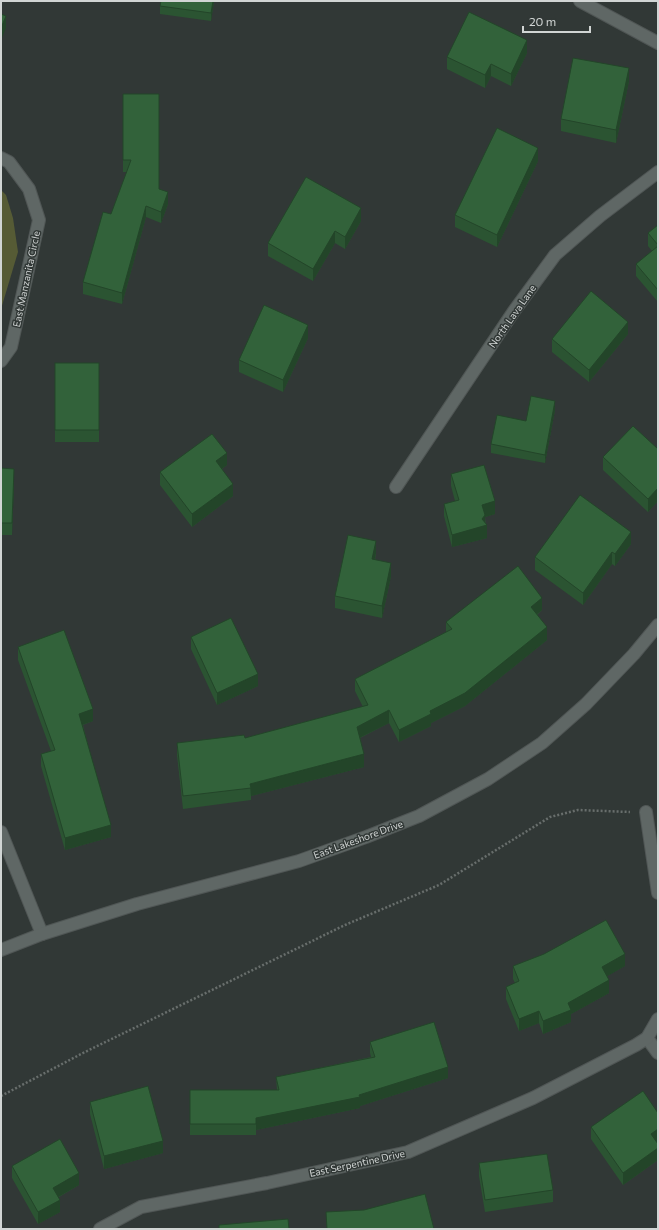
<svg xmlns="http://www.w3.org/2000/svg" width="659" height="1230" font-family="Commissioner,sans-serif">
  <style>
    .green { fill: #565b35 }
    .lines { fill: none; stroke-linecap: round; stroke-linejoin: round }
    .lane-casing { stroke: #505655; stroke-width: 14 }
    .street-casing { stroke: #505655; stroke-width: 14 }
    .secondary-casing { stroke: #505655; stroke-width: 14 }
    .path { stroke: #686e6c; stroke-width: 2.5; stroke-dasharray: 2 2; stroke-linecap: butt }
    .lane { stroke: #5f6765; stroke-width: 12 }
    .street { stroke: #5f6765; stroke-width: 12 }
    .secondary { stroke: #5f6765; stroke-width: 12 }
    .wall { fill: #2b5432 }
    .shaded-wall { fill: #234529 }
    .building { fill: #32623a; stroke: #234529 }
    .labels { text-anchor: middle; stroke-width: 3; stroke-linejoin: round; paint-order: stroke }
    .street-label { font-size: 10px; fill: #d1d5d4; stroke: #313836 }
  </style>
  <rect width="100%" height="100%" fill="#313836"/>
  <path class="green" d="M 1,190 L 6,195 L 13,218 L 18,252 L 1,309 Z"/>
  <g class="lines">
    <defs>
      <path id="lane" d="M 647,1038 L 658,1053"/>
      <g id="street">
        <path d="M 580,1 L 658,43"/>
        <path d="M 1,158 L 9,162 L 29,189 L 39,220 L 11,347 L 1,361"/>
        <path d="M 396,487 L 514,311 L 555,255 L 600,216 L 658,172"/>
        <path d="M 646,812 L 658,893"/>
        <path d="M 1,832 L 42,934"/>
        <path d="M 100,1229 L 141,1207 L 267,1183 L 408,1152 L 533,1098 L 636,1045 L 647,1038 L 658,1019"/>
      </g>
      <path id="secondary" d="M 1,950 L 42,934 L 137,904 L 299,861 L 366,837 L 419,816 L 488,779 L 542,743 L 586,704 L 634,654 L 658,625"/>
    </defs>
    <use href="#lane" class="lane-casing"/>
    <use href="#street" class="street-casing"/>
    <use href="#secondary" class="secondary-casing"/>
    <path class="path" d="M 1,1096 L 83,1053 L 345,925 L 439,885 L 550,817 L 578,810 L 630,812"/>
    <use href="#lane" class="lane"/>
    <use href="#street" class="street"/>
    <use href="#secondary" class="secondary"/>
  </g>
  <g class="wall">
    <path d="M 214,1 L 211,21 L 160,14 L 160,6 Z"/>
    <path d="M 527,53 L 511,86 L 491,76 L 485,88 L 447,69 L 447,57 Z"/>
    <path d="M 629,81 L 616,143 L 561,131 L 561,119 Z"/>
    <path d="M 123,94 L 159,189 L 168,204 L 161,223 L 146,217 L 122,304 L 83,294 L 83,282 L 111,214 L 127,172 L 123,172 Z"/>
    <path d="M 538,161 L 497,247 L 455,227 L 455,215 Z"/>
    <path d="M 361,221 L 345,249 L 335,243 L 313,281 L 268,256 L 268,243 Z"/>
    <path d="M 658,225 L 658,302 L 636,276 L 636,264 L 652,251 L 648,246 L 648,233 Z"/>
    <path d="M 628,334 L 589,382 L 552,352 L 552,339 Z"/>
    <path d="M 308,338 L 283,392 L 239,372 L 239,360 Z"/>
    <rect x="55" y="363" width="44" height="79"/>
    <path d="M 555,410 L 545,463 L 491,453 L 491,444 L 526,421 Z"/>
    <path d="M 658,449 L 658,501 L 648,512 L 603,470 L 603,457 Z"/>
    <path d="M 227,465 L 222,469 L 233,496 L 192,527 L 160,485 L 160,472 Z"/>
    <path d="M 1,468 L 14,481 L 12,535 L 1,535 Z"/>
    <path d="M 451,474 L 495,514 L 485,517 L 487,538 L 452,547 L 444,516 L 444,504 L 455,501 L 451,486 Z"/>
    <path d="M 631,544 L 615,566 L 612,564 L 583,605 L 535,570 L 535,557 Z"/>
    <path d="M 376,553 L 375,560 L 391,576 L 382,618 L 335,608 L 335,596 Z"/>
    <path d="M 542,610 L 537,615 L 547,640 L 465,706 L 431,723 L 431,726 L 399,742 L 389,723 L 360,738 L 364,767 L 251,796 L 251,800 L 183,809 L 177,755 L 177,743 L 245,738 L 363,707 L 355,691 L 355,679 L 446,632 L 446,622 Z"/>
    <path d="M 191,637 L 258,686 L 217,705 L 191,649 Z"/>
    <path d="M 18,647 L 93,721 L 83,725 L 111,837 L 65,850 L 41,766 L 41,754 L 51,751 L 18,660 Z"/>
    <path d="M 513,966 L 625,966 L 607,976 L 609,993 L 571,1014 L 571,1022 L 543,1034 L 539,1023 L 519,1031 L 506,999 L 506,987 L 515,983 L 513,979 Z"/>
    <path d="M 370,1042 L 448,1078 L 360,1106 L 360,1108 L 256,1130 L 256,1135 L 190,1135 L 190,1090 L 277,1090 L 276,1077 L 371,1057 L 370,1053 Z"/>
    <path d="M 90,1102 L 163,1153 L 104,1169 L 90,1114 Z"/>
    <path d="M 658,1113 L 658,1141 L 657,1142 L 658,1144 L 658,1160 L 623,1185 L 591,1139 L 591,1127 Z"/>
    <path d="M 479,1163 L 553,1190 L 553,1202 L 485,1212 L 479,1176 Z"/>
    <path d="M 12,1166 L 79,1185 L 59,1197 L 60,1212 L 38,1224 L 12,1178 Z"/>
  </g>
  <g class="shaded-wall">
    <path d="M 213,1 L 214,1 L 211,21 L 211,13 Z"/>
    <path d="M 6,16 L 6,28 L 1,40 L 1,28 Z"/>
    <path d="M 527,40 L 527,53 L 511,86 L 511,74 Z"/>
    <path d="M 491,64 L 491,76 L 485,88 L 485,75 Z"/>
    <path d="M 629,68 L 629,81 L 616,143 L 616,130 Z"/>
    <path d="M 538,148 L 538,161 L 497,247 L 497,235 Z"/>
    <path d="M 168,192 L 168,204 L 161,223 L 161,212 Z"/>
    <path d="M 146,206 L 146,217 L 122,304 L 122,293 Z"/>
    <path d="M 361,208 L 361,221 L 345,249 L 345,237 Z"/>
    <path d="M 335,231 L 335,243 L 313,281 L 313,269 Z"/>
    <path d="M 628,322 L 628,334 L 589,382 L 589,370 Z"/>
    <path d="M 308,325 L 308,338 L 283,392 L 283,380 Z"/>
    <path d="M 555,401 L 555,410 L 545,463 L 545,455 Z"/>
    <path d="M 227,453 L 227,465 L 216,473 L 216,461 Z"/>
    <path d="M 14,469 L 14,481 L 12,535 L 12,523 Z"/>
    <path d="M 233,484 L 233,496 L 192,527 L 192,514 Z"/>
    <path d="M 658,488 L 658,501 L 648,512 L 648,499 Z"/>
    <path d="M 495,501 L 495,514 L 485,517 L 485,526 L 487,525 L 487,538 L 452,547 L 452,535 L 482,505 Z"/>
    <path d="M 631,532 L 631,544 L 615,566 L 615,554 Z"/>
    <path d="M 376,541 L 376,553 L 372,571 L 372,559 Z"/>
    <path d="M 612,552 L 612,564 L 583,605 L 583,593 Z"/>
    <path d="M 391,563 L 391,576 L 382,618 L 382,606 Z"/>
    <path d="M 542,598 L 542,610 L 531,619 L 531,607 Z"/>
    <path d="M 547,627 L 547,640 L 465,706 L 431,723 L 431,726 L 399,742 L 399,730 Z"/>
    <path d="M 258,674 L 258,686 L 217,705 L 217,693 Z"/>
    <path d="M 93,709 L 93,721 L 79,726 L 79,714 Z"/>
    <path d="M 389,710 L 389,723 L 357,739 L 357,727 Z"/>
    <path d="M 364,754 L 364,767 L 251,796 L 250,784 Z"/>
    <path d="M 111,825 L 111,837 L 65,850 L 65,838 Z"/>
    <path d="M 625,954 L 625,966 L 602,979 L 602,967 Z"/>
    <path d="M 609,980 L 609,993 L 571,1014 L 571,1022 L 543,1034 L 543,1021 L 568,1003 Z"/>
    <path d="M 539,1011 L 539,1023 L 519,1031 L 519,1019 Z"/>
    <path d="M 448,1067 L 448,1078 L 360,1106 L 360,1108 L 256,1130 L 256,1118 L 359,1095 Z"/>
    <path d="M 658,1129 L 658,1141 L 651,1146 L 651,1134 Z"/>
    <path d="M 163,1141 L 163,1153 L 104,1169 L 104,1156 Z"/>
    <path d="M 658,1148 L 658,1160 L 623,1185 L 623,1173 Z"/>
    <path d="M 79,1173 L 79,1185 L 53,1200 L 53,1188 Z"/>
    <path d="M 60,1200 L 60,1212 L 38,1224 L 38,1212 Z"/>
  </g>
  <g class="building">
    <path d="M 161,1 L 213,1 L 211,13 L 160,6 Z"/>
    <path d="M 469,12 L 527,40 L 511,74 L 491,64 L 485,75 L 447,57 Z"/>
    <path d="M 1,14 L 6,16 L 1,28 Z"/>
    <path d="M 573,58 L 629,68 L 616,130 L 561,119 Z"/>
    <path d="M 123,94 L 159,94 L 159,189 L 168,192 L 161,212 L 146,206 L 122,293 L 83,282 L 103,212 L 111,214 L 131,160 L 123,160 Z"/>
    <path d="M 497,128 L 538,148 L 497,235 L 455,215 Z"/>
    <path d="M 306,177 L 361,208 L 345,237 L 335,231 L 313,269 L 268,243 Z"/>
    <path d="M 658,225 L 658,245 L 648,233 Z"/>
    <path d="M 658,246 L 658,290 L 636,264 Z"/>
    <path d="M 591,291 L 628,322 L 589,370 L 552,339 Z"/>
    <path d="M 264,305 L 308,325 L 283,380 L 239,360 Z"/>
    <rect x="55" y="363" width="44" height="67"/>
    <path d="M 531,396 L 555,401 L 545,455 L 491,444 L 497,415 L 526,421 Z"/>
    <path d="M 633,426 L 658,449 L 658,488 L 648,499 L 603,457 Z"/>
    <path d="M 212,434 L 227,453 L 216,461 L 233,484 L 192,514 L 160,472 Z"/>
    <path d="M 484,465 L 495,501 L 482,505 L 485,515 L 482,519 L 487,525 L 452,535 L 444,504 L 459,500 L 451,474 Z"/>
    <path d="M 1,468 L 14,469 L 12,523 L 1,523 Z"/>
    <path d="M 580,495 L 631,532 L 615,554 L 612,552 L 583,593 L 535,557 Z"/>
    <path d="M 348,535 L 376,541 L 372,559 L 391,563 L 382,606 L 335,596 Z"/>
    <path d="M 518,566 L 542,598 L 531,607 L 547,627 L 465,693 L 430,711 L 431,714 L 399,730 L 389,710 L 357,727 L 364,754 L 250,784 L 251,788 L 183,796 L 177,743 L 244,735 L 245,738 L 368,705 L 355,679 L 452,629 L 446,622 Z"/>
    <path d="M 231,618 L 258,674 L 217,693 L 191,637 Z"/>
    <path d="M 64,630 L 93,709 L 79,714 L 111,825 L 65,838 L 41,754 L 55,750 L 18,647 Z"/>
    <path d="M 606,920 L 625,954 L 602,967 L 609,980 L 568,1003 L 571,1010 L 543,1021 L 539,1011 L 519,1019 L 506,987 L 519,981 L 513,966 L 544,954 Z"/>
    <path d="M 434,1022 L 448,1067 L 359,1095 L 360,1097 L 256,1118 L 256,1124 L 190,1124 L 190,1090 L 279,1090 L 276,1077 L 375,1057 L 370,1042 Z"/>
    <path d="M 148,1086 L 163,1141 L 104,1156 L 90,1102 Z"/>
    <path d="M 643,1091 L 658,1113 L 658,1129 L 651,1134 L 658,1144 L 658,1148 L 623,1173 L 591,1127 Z"/>
    <path d="M 60,1139 L 79,1173 L 53,1188 L 60,1200 L 38,1212 L 12,1166 Z"/>
    <path d="M 547,1154 L 553,1190 L 485,1200 L 479,1163 Z"/>
    <path d="M 425,1194 L 434,1229 L 327,1229 L 326,1212 L 364,1210 Z"/>
    <path d="M 288,1219 L 289,1229 L 219,1229 L 219,1225 Z"/>
  </g>
  <g class="labels">
    <g class="street-label">
      <text transform="translate(26 279) rotate(-78)" y="4">East Manzanita Circle</text>
      <text transform="translate(512 316) rotate(-55)" y="4">North Lava Lane</text>
      <text transform="translate(358 839) rotate(-20)" y="4">East Lakeshore Drive</text>
      <text transform="translate(357 1163) rotate(-12)" y="4">East Serpentine Drive</text>
    </g>
  </g>
  <rect width="659" height="1230" fill="none" stroke="#d1d5d4" stroke-width="4"/>
  <path d="M523 26v6h67v-6" fill="none" stroke="#d1d5d4" stroke-width="2"/>
  <text x="529" y="26" font-size="12" fill="#d1d5d4" stroke="#313836" stroke-width="3" paint-order="stroke">20 m</text>
</svg>
